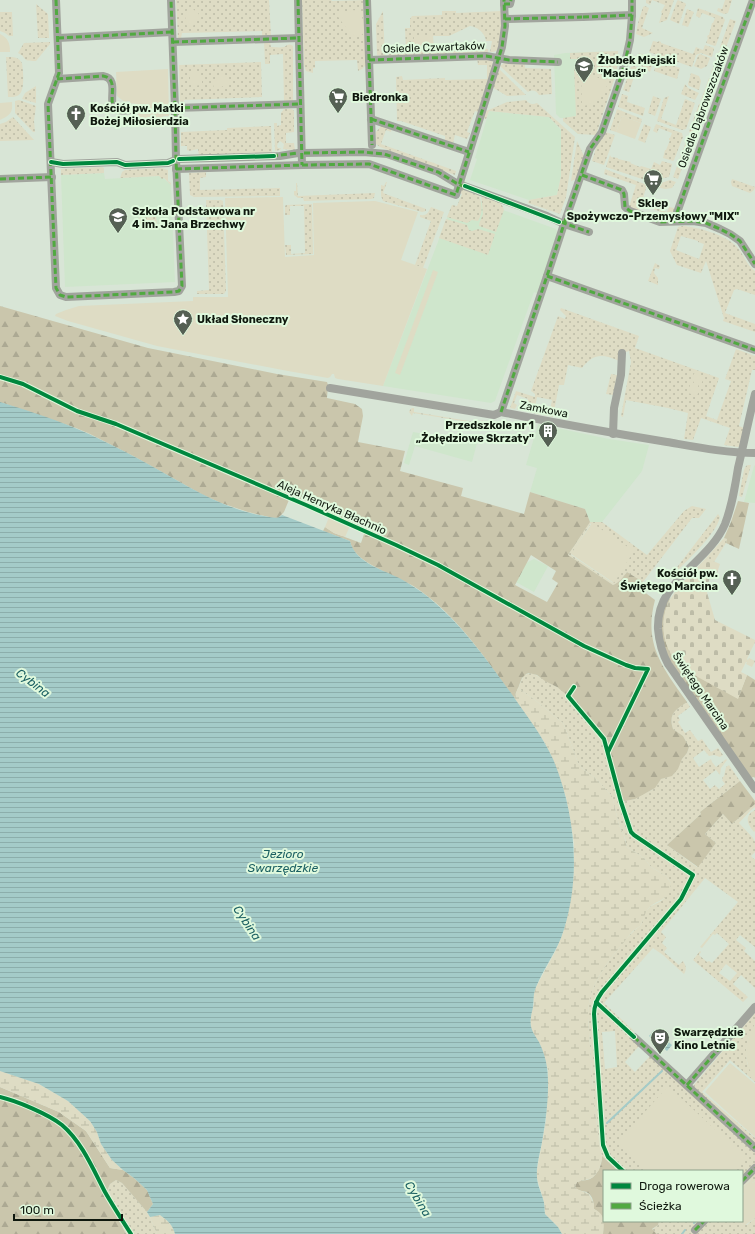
<svg xmlns="http://www.w3.org/2000/svg" width="755" height="1234" font-family="Rubik,sans-serif">
  <style>
    .built { fill: #cfe6cc }
    .grass { fill: url(#grass-dots); fill-rule: evenodd }
    .forest { fill: url(#forest-firs); fill-rule: evenodd }
    .wetland { fill: url(#wetland-marsh) }
    .cemetery { fill: url(#cemetery-stones) }
    .park { fill: #dedcc4 }
    .water { fill: url(#water-rules) }
    .lines { fill: none; stroke-linecap: round; stroke-linejoin: round }
    .stream { stroke: #a4cbc8; stroke-width: 2 }
    .street { stroke: #a1a49d; stroke-width: 8 }
    .quiet { stroke: #51a941; stroke-width: 3; stroke-dasharray: 6 3; stroke-linecap: butt }
    .cycleway-casing { stroke: #e0f9dd; stroke-width: 6 }
    .cycleway { stroke: #00873e; stroke-width: 4 }
    .labels { text-anchor: middle; stroke-width: 4; stroke-linejoin: round; paint-order: stroke }
    .street-label { font-size: 11px; fill: #0f180e; stroke: #e0f9dd }
    .poi-label { font-size: 11px; font-weight: bold; fill: #0f180e; stroke: #e0f9dd; text-anchor: start }
    .water-label { font-size: 12px; font-style: italic; fill: #1a5f61; stroke: #e0f9dd }
  </style>
  <defs>
    <pattern id="grass-dots" width="8" height="8" patternUnits="userSpaceOnUse"><rect width="8" height="8" fill="#dedcc4"/><path d="M2 2h.1M6 6h.1" fill="none" stroke="#bdbca7" stroke-width="1.8" stroke-linecap="round"/></pattern>
    <pattern id="forest-firs" width="22" height="20" patternUnits="userSpaceOnUse"><rect width="22" height="20" fill="#cac6ac"/><path d="M5 1l3.5 6h-7zM16 11l3.5 6h-7z" fill="#aca993"/></pattern>
    <pattern id="wetland-marsh" width="20" height="14" patternUnits="userSpaceOnUse"><rect width="20" height="14" fill="#dedcc4"/><path d="M1 5h8M5 5V1M11 12h8M15 12V8" fill="none" stroke="#bdbca7"/></pattern>
    <pattern id="cemetery-stones" width="16" height="16" patternUnits="userSpaceOnUse"><rect width="16" height="16" fill="#dedcc4"/><path d="M2 7V4a2 2 0 0 1 4 0v3zM10 15v-3a2 2 0 0 1 4 0v3z" fill="#bdbca7"/></pattern>
    <pattern id="water-rules" width="6" height="5" patternUnits="userSpaceOnUse"><rect width="6" height="5" fill="#a4cbc8"/><path d="M0 2.5h6" fill="none" stroke="#8caeab"/></pattern>
  </defs>
  <rect width="100%" height="100%" fill="#d8e5d6"/>
  <g class="built">
    <path d="M 618,51 L 617,71 L 578,134 L 563,121 L 563,118 L 560,118 L 556,114 L 554,55 L 565,53 Z"/>
    <path d="M 489,111 L 549,117 L 561,130 L 561,176 L 557,195 L 529,200 L 470,180 L 477,159 L 475,158 Z"/>
    <path d="M 104,173 L 105,179 L 159,176 L 163,178 L 171,185 L 175,282 L 65,287 L 61,175 Z"/>
    <path d="M 461,195 L 556,229 L 558,235 L 538,294 L 534,292 L 495,401 L 491,403 L 383,386 L 452,205 L 457,207 Z"/>
    <path d="M 538,424 L 609,439 L 649,445 L 642,471 L 602,522 L 590,522 L 585,509 L 530,492 L 537,468 L 526,465 Z"/>
    <path d="M 413,432 L 477,443 L 472,462 L 415,446 L 409,465 L 404,463 Z"/>
    <path d="M 755,465 L 755,503 L 744,502 L 754,466 Z"/>
    <path d="M 534,559 L 548,566 L 534,592 L 516,582 L 526,563 Z"/>
  </g>
  <g class="grass">
    <path d="M 176,0 L 269,0 L 271,35 L 262,36 L 262,31 L 182,33 L 181,38 L 178,38 Z"/>
    <path d="M 302,0 L 331,0 L 332,1 L 365,0 L 366,65 L 362,69 L 358,71 L 357,60 L 315,61 L 315,68 L 313,68 L 313,73 L 306,71 L 304,65 Z"/>
    <path d="M 646,0 L 674,0 L 667,20 L 659,23 L 662,13 L 661,12 L 665,5 L 652,0 L 650,5 L 646,3 Z"/>
    <path d="M 678,0 L 685,3 L 686,4 L 679,24 L 670,20 L 677,1 Z"/>
    <path d="M 725,0 L 732,0 L 728,13 L 724,14 L 717,11 L 718,8 L 722,9 Z"/>
    <path d="M 36,4 L 48,14 L 49,38 L 38,38 Z"/>
    <path d="M 645,6 L 649,8 L 642,28 L 653,33 L 644,37 L 636,34 L 638,23 L 643,7 Z"/>
    <path d="M 698,8 L 723,17 L 725,20 L 716,45 L 715,46 L 706,43 L 708,38 L 707,37 L 708,35 L 709,35 L 712,23 L 713,23 L 715,18 L 702,13 L 700,18 L 696,16 L 696,15 Z"/>
    <path d="M 687,9 L 694,12 L 688,27 L 682,25 Z"/>
    <path d="M 383,11 L 385,57 L 377,55 L 376,24 Z"/>
    <path d="M 442,11 L 456,11 L 456,13 L 502,11 C 502,18 501,46 497,50 C 495,52 493,52 490,52 L 492,41 L 486,41 C 485,33 478,27 470,26 L 449,36 L 414,36 L 414,50 L 436,50 L 446,47 L 456,47 L 488,49 L 488,52 L 388,57 L 388,45 L 390,45 L 391,54 L 406,53 L 405,28 L 410,28 L 410,19 L 412,16 L 442,15 Z"/>
    <path d="M 0,12 L 12,12 L 13,36 L 9,36 L 5,33 L 0,31 Z"/>
    <path d="M 730,19 L 736,21 L 725,50 L 720,47 Z"/>
    <path d="M 653,41 L 658,42 L 659,41 L 661,42 L 661,43 L 693,54 L 696,47 L 703,50 L 705,45 L 714,48 L 714,49 L 712,57 L 701,53 L 696,55 L 692,67 L 649,52 Z"/>
    <path d="M 50,42 L 50,44 L 36,61 C 20,61 28,58 18,53 L 24,43 Z"/>
    <path d="M 264,42 L 270,42 L 271,47 C 274,47 280,48 284,47 C 288,45 288,43 293,46 L 293,101 L 284,101 L 283,54 L 270,55 L 270,64 L 265,64 Z"/>
    <path d="M 618,51 L 617,71 L 596,135 L 578,134 L 563,121 L 563,118 L 576,116 L 574,66 L 577,66 L 577,59 L 570,59 L 570,53 Z"/>
    <path d="M 719,51 L 723,53 L 716,75 L 711,73 Z"/>
    <path d="M 639,53 L 654,59 L 650,72 L 636,62 Z"/>
    <path d="M 700,54 L 710,58 L 707,66 L 701,69 L 694,66 L 698,56 Z"/>
    <path d="M 6,57 C 12,57 18,56 22,63 C 23,70 26,93 17,96 C 15,97 11,97 8,97 Z"/>
    <path d="M 477,58 L 492,60 L 493,65 L 478,112 L 475,111 L 467,132 L 470,133 L 467,139 L 455,135 L 453,143 L 445,142 L 445,136 L 401,121 L 397,121 L 396,77 L 402,76 L 403,80 L 445,78 L 445,80 L 487,79 L 487,65 L 478,65 Z"/>
    <path d="M 658,60 L 680,68 L 677,79 L 654,71 Z"/>
    <path d="M 261,62 L 262,97 L 184,100 L 184,105 L 180,103 L 179,65 Z"/>
    <path d="M 504,63 L 525,64 L 525,68 L 551,69 L 552,94 L 539,95 C 537,91 533,89 528,92 L 500,66 Z"/>
    <path d="M 635,66 L 644,74 L 636,71 L 629,92 L 623,90 L 631,67 Z"/>
    <path d="M 498,68 L 526,95 L 507,96 L 492,87 Z"/>
    <path d="M 691,73 L 699,76 L 701,81 L 699,90 L 689,86 L 688,84 Z"/>
    <path d="M 709,78 L 714,80 L 705,102 L 701,100 Z"/>
    <path d="M 685,84 L 688,88 L 699,93 L 695,100 L 681,94 Z"/>
    <path d="M 36,86 L 36,103 L 22,99 L 25,93 Z"/>
    <path d="M 622,94 L 628,96 L 627,102 L 645,108 L 643,116 L 618,107 Z"/>
    <path d="M 653,96 L 661,99 L 655,116 L 648,113 Z"/>
    <path d="M 669,96 L 661,119 L 676,125 L 685,99 L 695,103 L 686,129 L 682,130 L 657,121 L 664,98 Z"/>
    <path d="M 19,100 L 36,106 L 34,121 L 35,132 L 33,132 L 15,113 L 15,101 Z"/>
    <path d="M 526,100 C 529,104 532,105 537,103 L 575,137 L 566,197 L 560,214 L 528,203 L 529,200 L 557,195 L 561,176 L 561,129 L 549,117 L 489,111 L 486,119 L 482,118 L 484,112 L 507,102 Z"/>
    <path d="M 699,104 L 704,106 L 694,134 L 689,132 Z"/>
    <path d="M 284,109 L 292,109 L 294,111 L 294,132 L 286,133 L 286,143 L 294,143 L 295,150 L 283,149 L 284,144 L 280,141 L 278,143 L 277,146 L 278,148 L 281,148 L 280,150 L 275,151 L 274,123 L 277,123 L 277,126 L 281,125 L 281,113 Z"/>
    <path d="M 617,109 L 642,119 L 641,123 L 622,116 L 616,132 L 610,130 Z"/>
    <path d="M 13,117 L 34,140 L 0,141 L 0,124 L 6,122 Z"/>
    <path d="M 644,124 L 651,127 L 645,143 L 638,140 Z"/>
    <path d="M 656,124 L 682,133 L 683,137 L 674,160 L 673,161 L 663,158 L 665,150 L 666,150 L 670,140 L 669,140 L 669,138 L 670,138 L 672,133 L 659,128 L 657,133 L 653,131 Z"/>
    <path d="M 271,126 L 272,153 L 199,156 L 198,149 L 189,151 L 187,150 L 187,146 L 181,146 L 181,132 L 227,130 L 227,128 Z"/>
    <path d="M 381,126 L 392,128 L 391,132 L 386,130 L 381,144 L 456,171 L 455,175 L 380,147 L 376,144 L 376,132 Z"/>
    <path d="M 605,132 L 615,135 L 604,165 L 592,161 L 597,145 L 602,139 Z"/>
    <path d="M 688,136 L 693,138 L 678,179 L 673,177 Z"/>
    <path d="M 577,141 L 585,158 L 577,179 L 571,181 Z"/>
    <path d="M 610,155 L 611,157 L 618,158 L 618,159 L 631,162 L 630,163 L 640,167 L 641,166 L 651,169 L 654,162 L 660,165 L 662,161 L 672,164 L 672,165 L 669,177 L 648,181 L 606,167 Z"/>
    <path d="M 102,167 L 104,168 L 104,173 L 61,175 L 61,169 Z"/>
    <path d="M 162,168 L 168,170 L 168,181 L 171,183 L 171,185 L 164,178 L 162,179 L 159,176 L 120,178 L 122,172 L 125,170 Z"/>
    <path d="M 605,169 L 647,185 L 639,211 L 629,207 L 636,185 L 604,174 Z"/>
    <path d="M 206,172 L 206,177 L 200,178 L 200,190 L 280,188 L 280,196 L 194,197 L 190,195 L 189,173 Z"/>
    <path d="M 732,179 L 755,187 L 754,190 L 750,193 L 732,186 L 731,182 Z"/>
    <path d="M 670,180 L 676,182 L 672,188 L 665,189 L 652,186 Z"/>
    <path d="M 386,182 L 387,182 L 383,193 L 426,209 L 426,211 L 422,212 L 383,201 L 381,196 L 381,185 L 384,186 Z"/>
    <path d="M 296,183 L 297,183 L 298,196 L 375,193 L 374,198 L 371,199 L 304,201 L 303,198 L 298,198 L 294,195 L 294,191 L 296,191 Z"/>
    <path d="M 460,186 L 479,193 C 481,203 484,212 478,221 L 472,220 L 467,223 L 447,217 L 452,205 L 457,206 L 462,194 L 458,192 Z"/>
    <path d="M 481,194 C 490,198 502,200 504,210 L 496,232 L 479,226 L 479,224 L 483,214 Z"/>
    <path d="M 206,200 L 221,200 L 223,201 L 226,291 L 224,294 L 197,294 L 197,291 L 209,290 Z"/>
    <path d="M 646,202 L 656,205 L 656,207 L 667,212 L 669,207 L 674,208 L 674,211 L 668,219 L 659,218 L 661,212 L 645,206 Z"/>
    <path d="M 312,204 L 313,254 L 286,255 L 285,245 L 291,245 L 291,254 L 305,253 L 304,206 L 290,206 L 290,215 L 285,215 L 285,206 L 286,205 Z"/>
    <path d="M 431,207 L 444,212 L 423,268 L 415,265 L 431,221 L 420,217 L 420,215 C 428,216 428,212 431,207 Z"/>
    <path d="M 156,217 L 157,226 L 136,226 L 136,218 Z"/>
    <path d="M 446,219 L 467,225 L 469,230 L 472,231 L 478,229 L 495,234 L 488,255 L 439,238 Z"/>
    <path d="M 683,226 C 697,227 726,235 736,246 C 744,254 746,265 755,271 L 755,295 L 737,289 L 734,290 L 725,313 L 755,324 L 755,332 L 723,321 L 724,318 L 706,261 L 701,273 L 677,265 L 670,251 L 678,227 ZM 681,236 L 698,241 L 698,242 L 704,244 L 699,259 L 676,250 Z"/>
    <path d="M 655,263 L 660,266 L 659,269 L 655,268 L 654,273 L 658,278 L 658,285 L 648,281 Z"/>
    <path d="M 561,308 L 639,336 L 635,348 L 719,378 L 706,416 L 717,420 L 731,381 L 725,379 L 736,349 L 755,356 L 755,370 L 752,370 L 739,426 L 744,428 L 740,446 L 738,447 L 724,445 L 730,428 L 701,418 L 693,440 L 684,439 L 688,413 L 668,408 L 626,400 L 623,417 L 621,416 L 631,362 L 629,351 L 619,354 L 619,361 C 602,354 594,353 582,368 L 568,365 L 564,385 L 559,385 L 553,417 L 543,415 L 544,409 L 550,410 L 552,400 L 537,397 L 535,407 L 542,408 L 541,415 L 517,409 L 519,405 L 525,407 L 528,399 L 517,395 L 514,403 L 517,405 L 515,409 L 510,408 L 516,391 L 535,397 L 535,394 L 531,391 L 558,316 L 565,319 L 566,316 L 560,310 Z"/>
    <path d="M 611,374 L 617,375 L 613,395 L 606,394 Z"/>
    <path d="M 412,408 L 414,408 L 414,412 L 481,423 L 482,420 L 484,422 L 485,424 L 484,426 L 481,427 L 481,424 L 413,413 L 412,416 L 409,412 L 410,410 Z"/>
    <path d="M 748,465 L 751,465 L 742,497 L 739,496 L 744,470 L 746,466 Z"/>
    <path d="M 692,506 L 706,509 L 699,518 L 692,518 L 643,582 L 627,572 C 623,577 619,583 613,585 L 568,555 L 590,522 L 602,522 L 647,555 L 684,511 ZM 591,523 L 613,583 L 571,555 Z"/>
    <path d="M 718,514 L 720,517 C 716,535 685,562 672,576 L 671,575 Z"/>
    <path d="M 724,538 L 727,539 L 726,543 L 714,562 L 706,558 Z"/>
    <path d="M 531,673 L 536,675 L 562,690 L 602,736 L 606,743 L 621,802 L 635,799 L 642,794 L 652,790 L 661,779 L 673,775 L 678,767 L 682,759 L 687,753 L 689,747 L 683,736 L 673,729 C 668,713 676,710 687,702 L 690,707 L 678,716 L 680,720 L 678,722 L 685,733 L 690,730 L 698,741 L 702,739 L 711,752 L 718,748 L 723,755 L 720,757 L 714,755 L 709,756 L 704,750 L 693,758 L 699,767 L 711,759 L 712,762 L 716,767 L 726,759 L 727,760 L 721,768 L 720,775 L 716,770 L 703,780 L 710,789 L 715,785 L 719,789 L 725,784 L 722,780 L 723,779 L 722,778 L 724,776 L 726,767 L 729,765 L 740,781 L 700,812 L 701,814 L 667,845 L 697,867 L 716,843 L 705,834 L 723,814 L 732,824 L 755,804 L 755,807 L 750,811 L 739,823 L 753,838 L 755,842 L 755,852 L 751,856 L 754,859 L 755,859 L 755,947 L 740,935 L 736,940 L 746,948 L 744,951 L 755,961 L 755,988 L 741,975 L 733,984 L 748,997 L 743,1002 L 693,960 L 700,951 L 701,952 L 699,955 L 707,962 L 709,961 L 712,963 L 729,944 L 717,933 L 715,935 L 713,934 L 702,948 L 700,947 L 738,902 L 705,878 L 661,932 L 666,937 L 662,943 L 667,948 L 664,952 L 679,965 L 683,961 C 686,966 687,969 684,974 L 663,955 L 653,948 L 604,1003 L 634,1031 L 629,1037 L 639,1046 L 625,1062 L 635,1072 L 650,1056 L 755,1152 L 755,1181 L 753,1183 L 750,1180 L 742,1188 L 742,1171 L 618,1171 L 602,1156 L 599,1141 L 594,1104 L 588,1017 C 588,989 602,969 619,948 C 623,943 628,936 633,932 C 635,929 638,928 640,926 C 644,921 643,914 648,909 C 651,905 656,904 661,901 C 667,897 669,889 671,883 L 666,876 L 651,867 L 644,858 L 627,847 L 625,838 L 619,825 L 612,796 L 595,778 L 583,769 L 578,763 L 566,730 L 563,723 L 535,700 L 518,688 L 524,675 ZM 726,964 L 737,973 L 730,981 L 719,973 ZM 615,1031 L 617,1067 L 605,1069 L 602,1032 Z"/>
    <path d="M 755,810 L 755,831 L 754,832 C 747,824 744,816 755,810 Z"/>
    <path d="M 755,1013 L 755,1024 L 748,1038 L 746,1052 L 747,1063 L 755,1079 L 755,1082 L 730,1060 L 702,1092 L 755,1138 L 755,1145 L 693,1087 L 693,1086 Z"/>
    <path d="M 116,1180 L 122,1183 L 147,1212 L 150,1217 L 157,1234 L 126,1234 L 105,1195 L 110,1184 Z"/>
    <path d="M 755,1218 L 755,1234 L 657,1234 L 652,1230 L 658,1225 L 659,1221 L 739,1221 L 743,1225 L 747,1225 Z"/>
  </g>
  <g class="forest">
    <path d="M 0,306 L 148,348 L 277,374 L 327,382 L 328,385 L 327,398 L 355,404 L 362,409 L 363,416 L 358,442 L 405,451 L 400,471 L 463,488 L 461,496 L 524,514 L 530,492 L 585,509 L 590,522 L 568,555 L 613,585 C 619,583 623,577 627,572 L 643,582 L 639,588 L 655,600 C 643,644 663,668 687,702 C 676,710 668,713 673,729 L 683,736 L 689,747 L 687,753 L 682,759 L 678,769 L 672,776 L 661,779 L 655,788 L 635,799 L 621,802 L 604,739 L 568,696 L 557,687 L 545,681 L 537,675 L 529,673 L 526,674 L 522,678 L 514,698 C 485,658 457,615 415,587 C 398,577 366,566 355,552 C 352,549 351,545 350,541 L 323,531 L 325,527 L 334,533 L 361,543 L 365,531 L 317,510 L 311,503 L 291,495 L 284,512 L 278,518 L 269,517 L 248,512 L 221,503 L 203,495 L 135,457 L 90,434 L 76,428 L 0,402 ZM 531,555 L 556,571 L 552,579 L 558,583 L 547,602 L 515,585 Z"/>
    <path d="M 738,501 L 749,503 L 739,549 L 726,543 L 727,539 L 724,538 L 731,522 Z"/>
    <path d="M 671,597 C 662,614 661,632 669,650 L 738,698 L 747,675 L 755,680 L 755,778 L 754,777 L 750,778 L 664,652 L 660,620 L 666,602 Z"/>
    <path d="M 740,781 L 755,801 L 755,804 L 732,824 L 723,814 L 705,834 L 716,843 L 698,867 L 667,845 L 701,814 L 700,812 Z"/>
    <path d="M 0,1087 L 59,1112 L 86,1131 L 110,1168 L 123,1170 L 134,1178 L 147,1190 L 153,1204 L 147,1212 L 122,1183 L 116,1180 L 110,1184 L 105,1195 L 126,1234 L 0,1234 Z"/>
    <path d="M 602,1156 L 618,1171 L 604,1171 L 604,1221 L 659,1221 L 658,1225 L 652,1229 L 657,1234 L 603,1234 C 604,1224 603,1214 594,1209 C 594,1204 593,1196 588,1193 C 585,1191 581,1191 577,1190 L 575,1186 L 577,1182 C 581,1180 586,1181 590,1179 C 598,1175 602,1164 602,1156 Z"/>
  </g>
  <g class="wetland">
    <path d="M 518,688 L 535,700 L 563,723 L 566,730 L 578,763 L 583,769 L 595,778 L 612,796 L 619,825 L 624,836 L 627,847 L 644,858 L 651,867 L 666,876 L 671,883 C 670,902 656,899 648,909 C 644,914 644,920 640,926 C 638,928 635,929 633,931 C 628,936 624,943 619,948 C 602,969 588,989 588,1017 L 594,1104 L 599,1141 L 602,1158 L 599,1170 L 593,1177 L 589,1179 L 577,1182 L 575,1187 L 579,1190 L 589,1194 L 594,1204 L 594,1209 C 606,1215 604,1222 603,1234 L 562,1234 L 558,1227 L 545,1214 L 544,1202 L 536,1175 L 546,1121 L 548,1070 L 541,1047 L 531,1030 L 530,1018 L 534,1004 L 533,996 L 536,987 L 556,950 L 564,930 L 573,881 L 574,863 L 574,842 L 566,797 L 552,759 L 545,743 L 514,698 Z"/>
    <path d="M 0,1071 L 39,1084 L 68,1101 L 90,1121 L 97,1132 L 101,1144 L 112,1160 L 123,1170 L 110,1168 L 86,1131 L 59,1112 L 0,1087 Z"/>
    <path d="M 160,1215 C 167,1220 173,1225 175,1234 L 157,1234 L 150,1217 Z"/>
  </g>
  <path class="cemetery" d="M 706,558 L 720,564 L 717,573 L 712,572 L 706,589 L 715,620 L 755,640 L 755,642 L 747,659 L 748,660 L 749,658 L 755,661 L 752,667 L 746,664 L 747,662 L 746,662 L 741,672 L 747,675 L 738,699 L 683,669 C 663,651 657,621 671,598 C 680,583 694,571 706,558 Z"/>
  <g class="park">
    <path d="M 189,9 L 193,9 L 199,14 C 198,20 194,21 193,27 L 192,28 L 187,27 L 185,16 L 187,10 Z"/>
    <path d="M 354,10 L 361,13 C 362,19 369,34 359,36 C 357,36 354,36 352,34 C 348,32 340,19 336,14 L 337,11 L 348,12 Z"/>
    <path d="M 0,34 C 8,38 10,43 10,52 L 0,52 Z"/>
    <path d="M 433,35 L 434,50 L 414,50 L 414,36 Z"/>
    <path d="M 168,69 L 169,116 L 163,116 L 162,118 L 138,118 L 138,104 L 130,103 L 130,101 L 126,101 L 126,103 L 117,96 L 116,72 Z"/>
    <path d="M 194,70 L 202,78 L 202,83 L 201,85 L 194,86 L 190,80 L 190,74 Z"/>
    <path d="M 581,73 L 593,75 L 608,83 L 603,96 L 589,105 L 582,106 Z"/>
    <path d="M 219,77 L 227,77 L 227,84 L 216,90 L 214,89 L 213,84 Z"/>
    <path d="M 12,102 C 13,113 10,115 0,120 L 0,103 Z"/>
    <path d="M 622,116 L 641,123 L 635,139 L 616,132 Z"/>
    <path d="M 283,197 L 285,257 L 314,255 L 313,203 L 375,201 L 418,212 L 401,260 L 427,269 L 383,386 L 338,379 L 335,378 L 334,374 L 332,374 L 330,377 L 328,378 L 288,371 L 157,346 L 68,321 L 55,316 L 56,314 L 66,310 L 79,306 L 193,301 L 193,297 L 228,297 L 225,198 Z"/>
    <path d="M 433,270 L 438,272 L 400,375 L 395,373 Z"/>
    <path d="M 694,373 L 704,377 L 701,385 L 699,384 L 698,387 L 700,388 L 697,396 L 688,393 L 690,385 L 693,385 L 694,382 L 692,381 Z"/>
    <path d="M 329,517 L 350,526 L 345,537 L 334,533 L 325,527 Z"/>
    <path d="M 592,523 L 634,551 L 614,583 L 571,554 Z"/>
    <path d="M 755,1024 L 755,1079 C 743,1062 743,1042 755,1024 Z"/>
    <path d="M 730,1063 L 755,1084 L 755,1137 L 705,1092 Z"/>
    <path d="M 668,1086 L 746,1158 L 734,1171 L 649,1171 L 618,1142 Z"/>
    <path d="M 751,1180 L 753,1183 L 755,1181 L 755,1218 L 744,1226 L 739,1221 L 742,1221 L 742,1196 L 744,1194 L 742,1191 L 742,1188 Z"/>
  </g>
  <g class="water">
    <path d="M 0,402 C 30,411 60,421 89,434 C 104,441 120,449 135,457 C 177,479 217,508 264,516 C 270,517 277,520 282,515 L 350,541 C 355,563 384,570 401,579 C 410,584 419,590 427,596 C 461,623 486,659 511,693 C 526,715 542,735 553,759 C 576,814 582,881 561,938 C 554,955 543,970 536,987 C 533,994 534,999 533,1006 C 533,1010 531,1013 531,1017 C 529,1028 534,1034 539,1042 C 543,1050 546,1059 547,1068 C 550,1090 546,1120 542,1142 C 540,1153 536,1166 537,1177 C 537,1184 541,1192 543,1199 C 545,1204 544,1209 545,1214 L 558,1227 L 562,1234 L 175,1234 C 173,1225 167,1220 160,1215 L 150,1217 L 147,1212 L 153,1204 L 147,1190 L 134,1178 L 123,1170 L 112,1160 L 101,1144 L 97,1132 L 90,1121 L 68,1101 L 39,1084 L 0,1071 Z"/>
    <path d="M 654,1030 L 672,1045 L 667,1051 L 649,1036 Z"/>
  </g>
  <g class="lines">
    <g class="stream">
      <path d="M 607,1123 L 662,1071"/>
      <path d="M 694,1223 L 696,1221"/>
      <path d="M 682,1234 L 685,1230"/>
    </g>
    <g class="street">
      <path d="M 56,0 L 59,73 L 48,104 L 56,288 L 60,295 L 66,297 L 174,292 L 179,291 L 182,286 L 176,160 L 175,108 L 171,0"/>
      <path d="M 298,0 L 302,165"/>
      <path d="M 367,0 L 372,145"/>
      <path d="M 504,4 L 510,4 L 511,0"/>
      <path d="M 583,17 L 632,15"/>
      <path d="M 505,19 L 582,17"/>
      <path d="M 58,38 L 172,32"/>
      <path d="M 173,42 L 299,38"/>
      <path d="M 369,60 L 486,56 L 509,60 L 558,62"/>
      <path d="M 57,79 L 103,76 C 122,79 104,106 118,110 C 122,111 127,110 131,110"/>
      <path d="M 175,108 L 300,104"/>
      <path d="M 371,119 L 469,152"/>
      <path d="M 304,153 L 363,152 L 387,154 L 438,172 L 456,183 L 547,216 L 564,224 L 589,232"/>
      <path d="M 179,159 L 280,156 L 298,153"/>
      <path d="M 51,162 L 63,164 L 117,162 L 125,165 L 168,163 L 173,161"/>
      <path d="M 176,169 L 303,165 L 369,164 L 456,195 L 502,47 L 505,26 L 504,0"/>
      <path d="M 582,175 L 622,190 L 624,194 L 625,207 L 630,211 L 660,222 L 693,221 L 706,223 L 720,229 L 730,234 L 740,241 L 755,264"/>
      <path d="M 0,179 L 52,177"/>
      <path d="M 674,221 L 753,0"/>
      <path d="M 547,276 L 755,350"/>
      <path d="M 330,388 L 494,415 L 501,412 C 556,423 612,433 667,442 C 696,447 726,453 755,453"/>
      <path d="M 755,394 C 749,418 744,443 738,468 C 735,487 732,506 725,524 C 708,564 656,580 658,629 C 659,641 662,653 668,664 L 755,789"/>
      <path d="M 501,412 L 547,276 L 564,224 L 590,149 L 602,132 L 621,77 L 626,58 L 630,40 L 632,15 L 632,0"/>
      <path d="M 613,434 L 614,408 L 621,375 L 622,353"/>
      <path d="M 634,1037 L 755,1148"/>
      <path d="M 687,1085 L 755,1007"/>
      <path d="M 742,1181 L 755,1168"/>
      <path d="M 695,1230 L 704,1221"/>
    </g>
    <g class="quiet">
      <path d="M 56,0 L 59,73 L 48,104 L 56,288 L 60,295 L 66,297 L 174,292 L 179,291 L 182,286 L 176,160 L 175,108 L 171,0"/>
      <path d="M 298,0 L 302,165"/>
      <path d="M 367,0 L 372,145"/>
      <path d="M 504,4 L 510,4 L 511,0"/>
      <path d="M 583,17 L 632,15"/>
      <path d="M 505,19 L 582,17"/>
      <path d="M 58,38 L 172,32"/>
      <path d="M 173,42 L 299,38"/>
      <path d="M 369,60 L 486,56 L 509,60 L 558,62"/>
      <path d="M 57,79 L 103,76 C 122,79 104,106 118,110 C 122,111 127,110 131,110"/>
      <path d="M 175,108 L 300,104"/>
      <path d="M 371,119 L 469,152"/>
      <path d="M 304,153 L 363,152 L 384,154 L 438,172 L 456,183 L 463,186"/>
      <path d="M 272,156 L 298,153"/>
      <path d="M 176,169 L 303,165 L 369,164 L 456,195 L 502,47 L 505,26 L 504,0"/>
      <path d="M 582,175 L 622,190 L 624,194 L 625,207 L 630,211 L 660,222 L 693,221 L 706,223 L 720,229 L 730,234 L 740,241 L 755,264"/>
      <path d="M 0,179 L 52,177"/>
      <path d="M 674,221 L 753,0"/>
      <path d="M 561,222 L 589,232"/>
      <path d="M 547,276 L 755,350"/>
      <path d="M 501,412 L 547,276 L 564,224 L 590,149 L 602,132 L 621,77 L 626,58 L 630,40 L 632,15 L 632,0"/>
      <path d="M 634,1037 L 755,1148"/>
      <path d="M 687,1085 L 724,1043"/>
      <path d="M 742,1181 L 755,1168"/>
      <path d="M 695,1230 L 704,1221"/>
    </g>
    <defs>
      <g id="cycleway">
        <path d="M 179,159 L 274,156"/>
        <path d="M 51,162 L 63,164 L 117,162 L 125,165 L 168,163 L 173,161"/>
        <path d="M 465,186 L 559,222"/>
        <path d="M 0,377 L 23,384 L 77,411 L 116,424 L 306,505 L 396,545 L 438,565 L 584,646 L 626,665 L 635,668 L 648,669 L 608,752"/>
        <path d="M 574,687 L 568,696 L 604,739 L 621,802 L 631,832 L 634,835 L 693,875 L 681,899 L 602,992 C 597,999 594,1006 594,1014 L 603,1145 L 608,1157 L 623,1171"/>
        <path d="M 596,1002 L 634,1037"/>
        <path d="M 0,1097 C 17,1101 48,1114 62,1125 C 82,1142 93,1169 105,1192 C 113,1206 122,1220 131,1234"/>
      </g>
    </defs>
    <use href="#cycleway" class="cycleway-casing"/>
    <use href="#cycleway" class="cycleway"/>
  </g>
  <defs>
    <symbol id="school-pin" viewBox="-11 -11 22 30"><path d="M0 17L-7.5 6A9.5 9.5 0 1 1 7.5 6Z" fill="#556054" stroke="#e0f9dd"/><path d="M0-5L7-2L0 1L-7-2ZM-4 1L0 2.5L4 1V4Q0 6-4 4Z" fill="#fff"/></symbol>
    <symbol id="supermarket-pin" viewBox="-11 -11 22 30"><path d="M0 17L-7.5 6A9.5 9.5 0 1 1 7.5 6Z" fill="#556054" stroke="#e0f9dd"/><path d="M-6-5.5h2.5l.6 2H6L4.5 2H-2.5L-4.4-4H-6ZM-1.5 3.2a1.3 1.3 0 1 0 .1 0ZM3 3.2a1.3 1.3 0 1 0 .1 0Z" fill="#fff"/></symbol>
    <symbol id="church-pin" viewBox="-11 -11 22 30"><path d="M0 17L-7.5 6A9.5 9.5 0 1 1 7.5 6Z" fill="#556054" stroke="#e0f9dd"/><path d="M-1.2-6h2.4v3.5h3.3v2.4h-3.3V6h-2.4V-.1h-3.3v-2.4h3.3Z" fill="#fff"/></symbol>
    <symbol id="sight-pin" viewBox="-11 -11 22 30"><path d="M0 17L-7.5 6A9.5 9.5 0 1 1 7.5 6Z" fill="#556054" stroke="#e0f9dd"/><path d="M0-6L1.8-2.2L6-1.7L2.9 1.2L3.7 5.4L0 3.3L-3.7 5.4L-2.9 1.2L-6-1.7L-1.8-2.2Z" fill="#fff"/></symbol>
    <symbol id="building-pin" viewBox="-11 -11 22 30"><path d="M0 17L-7.5 6A9.5 9.5 0 1 1 7.5 6Z" fill="#556054" stroke="#e0f9dd"/><path d="M-4-6H4V6H1V3H-1V6H-4ZM-2.5-4.3h1.7v1.8h-1.7ZM.8-4.3h1.7v1.8H.8ZM-2.5-1h1.7V.8h-1.7ZM.8-1h1.7V.8H.8Z" fill="#fff"/></symbol>
    <symbol id="theatre-pin" viewBox="-11 -11 22 30"><path d="M0 17L-7.5 6A9.5 9.5 0 1 1 7.5 6Z" fill="#556054" stroke="#e0f9dd"/><path d="M-5-5.5Q0-4 5-5.5V0Q5 5 0 6Q-5 5-5 0ZM-3.3-2.5H-1v1.5H-3.3ZM1-2.5H3.3v1.5H1ZM-2.8 1Q0 5.5 2.8 1Z" fill="#fff"/></symbol>
  </defs>
  <g fill-rule="evenodd">
    <use href="#school-pin" x="573" y="55" width="22" height="30"/>
    <use href="#supermarket-pin" x="327" y="86" width="22" height="30"/>
    <use href="#church-pin" x="65" y="103" width="22" height="30"/>
    <use href="#supermarket-pin" x="642" y="168" width="22" height="30"/>
    <use href="#school-pin" x="107" y="206" width="22" height="30"/>
    <use href="#sight-pin" x="172" y="308" width="22" height="30"/>
    <use href="#building-pin" x="537" y="420" width="22" height="30"/>
    <use href="#church-pin" x="721" y="568" width="22" height="30"/>
    <use href="#theatre-pin" x="649" y="1027" width="22" height="30"/>
  </g>
  <g class="labels">
    <g class="street-label">
      <text transform="translate(434 47) rotate(-2)" y="4">Osiedle Czwartaków</text>
      <text transform="translate(703 107) rotate(-70)" y="4">Osiedle Dąbrowszczaków</text>
      <text transform="translate(544 409) rotate(11)" y="4">Zamkowa</text>
      <text transform="translate(332 507) rotate(24)" y="4">Aleja Henryka Błachnio</text>
      <text transform="translate(701 691) rotate(56)" y="4">Świętego Marcina</text>
    </g>
    <g class="poi-label">
      <text x="598" y="64">Żłobek Miejski<tspan x="598" dy="13">"Maciuś"</tspan></text>
      <text x="352" y="101">Biedronka</text>
      <text x="90" y="112">Kościół pw. Matki<tspan x="90" dy="13">Bożej Miłosierdzia</tspan></text>
      <text x="653" y="207" text-anchor="middle">Sklep<tspan x="653" dy="13">Spożywczo-Przemysłowy "MIX"</tspan></text>
      <text x="132" y="215">Szkoła Podstawowa nr<tspan x="132" dy="13">4 im. Jana Brzechwy</tspan></text>
      <text x="197" y="323">Układ Słoneczny</text>
      <text x="534" y="429" text-anchor="end">Przedszkole nr 1<tspan x="534" dy="13">„Żołędziowe Skrzaty"</tspan></text>
      <text x="718" y="577" text-anchor="end">Kościół pw.<tspan x="718" dy="13">Świętego Marcina</tspan></text>
      <text x="674" y="1036">Swarzędzkie<tspan x="674" dy="13">Kino Letnie</tspan></text>
    </g>
    <g class="water-label">
      <text transform="translate(33 683) rotate(37)" y="4">Cybina</text>
      <text x="283" y="858">Jezioro<tspan x="283" dy="14">Swarzędzkie</tspan></text>
      <text transform="translate(247 923) rotate(56)" y="4">Cybina</text>
      <text transform="translate(418 1199) rotate(59)" y="4">Cybina</text>
    </g>
  </g>
  <rect x="603" y="1170" width="140" height="52" fill="#e0f9dd" stroke="#8c9f8a"/>
  <rect x="611" y="1183" width="20" height="6" fill="#00873e" stroke="#8c9f8a"/>
  <text x="639" y="1190" font-size="12" fill="#0f180e">Droga rowerowa</text>
  <rect x="611" y="1203" width="20" height="6" fill="#51a941" stroke="#8c9f8a"/>
  <text x="639" y="1210" font-size="12" fill="#0f180e">Ścieżka</text>
  <path d="M14 1214v6h108v-6" fill="none" stroke="#0f180e" stroke-width="2"/>
  <text x="20" y="1214" font-size="12" fill="#0f180e" stroke="#e0f9dd" stroke-width="3" paint-order="stroke">100 m</text>
</svg>
